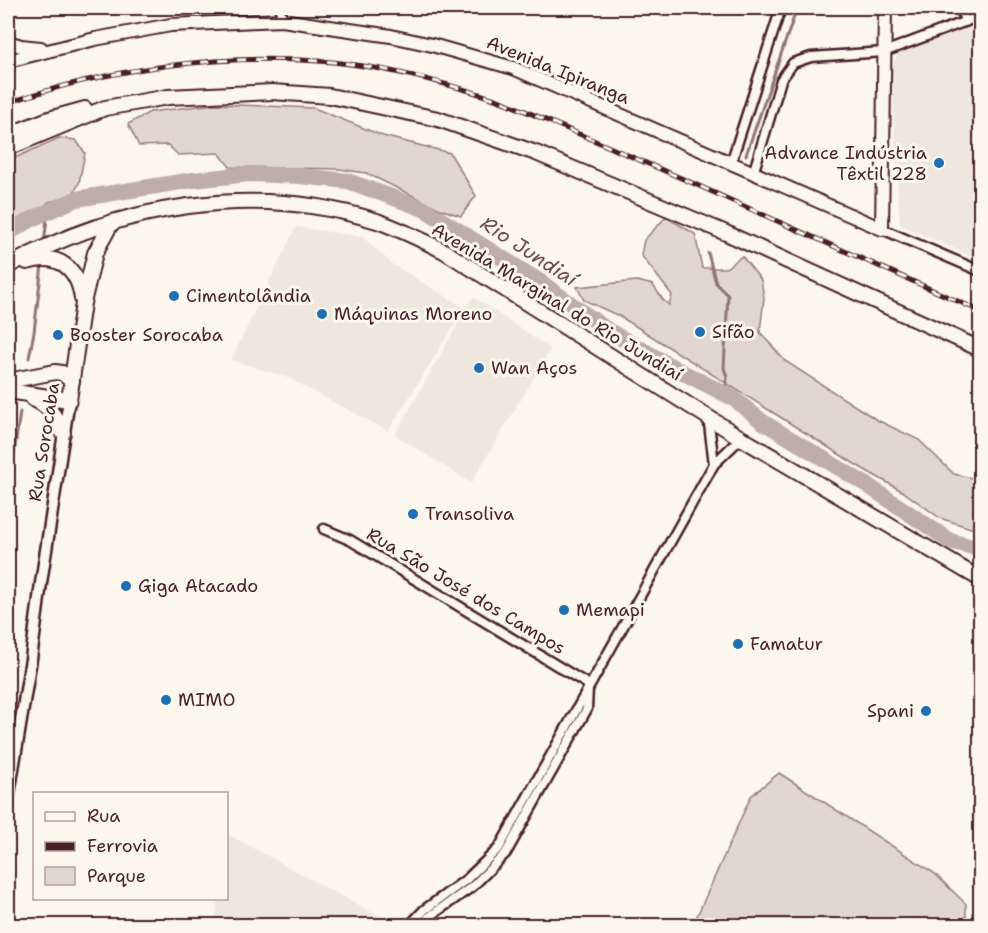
<svg xmlns="http://www.w3.org/2000/svg" width="988" height="933" font-family="'Shantell Sans',sans-serif">
  <style>
    .built { fill: #eee7de }
    .green { fill: #e2d7d0; stroke: #967b7e; stroke-width: 1.5 }
    .lines { fill: none; stroke-linecap: round; stroke-linejoin: round }
    .stream { stroke: #907477; stroke-width: 3 }
    .river { stroke: #bfadaa; stroke-width: 16 }
    .minor-casing { stroke: #4a1f2b; stroke-width: 13 }
    .tertiary-casing { stroke: #4a1f2b; stroke-width: 15 }
    .secondary-casing { stroke: #4a1f2b; stroke-width: 16 }
    .primary-casing { stroke: #4a1f2b; stroke-width: 18 }
    .minor { stroke: #fbf7ec; stroke-width: 8 }
    .tertiary { stroke: #fbf7ec; stroke-width: 10 }
    .secondary { stroke: #fbf7ec; stroke-width: 12 }
    .primary { stroke: #fbf7ec; stroke-width: 14 }
    .rail-casing { stroke: #4a1f2b; stroke-width: 5 }
    .rail { stroke: #fbf7ec; stroke-width: 3; stroke-dasharray: 9; stroke-linecap: butt }
    .poi-dot { fill: #1f6fb2; stroke: #fbf7ec; stroke-width: 2 }
    .labels { text-anchor: middle; stroke-width: 6; stroke-linejoin: round; paint-order: stroke }
    .street-label { font-size: 18px; fill: #4a1f2b; stroke: #fbf7ec }
    .poi-label { font-size: 18px; fill: #4a1f2b; stroke: #fbf7ec; text-anchor: start }
    .water-label { font-size: 20px; font-style: italic; fill: #6d4a51; stroke: #fbf7ec }
  </style>
  <rect width="100%" height="100%" fill="#fbf7ec"/>
  <filter id="ink" filterUnits="userSpaceOnUse"><feTurbulence type="fractalNoise" baseFrequency=".0167" numOctaves="2"/><feDisplacementMap in="SourceGraphic" scale="12" xChannelSelector="R" yChannelSelector="G"/><feConvolveMatrix kernelMatrix="1 2 1 2 8 2 1 2 1" color-interpolation-filters="sRGB"/></filter>
  <g filter="url(#ink)">
    <g class="built">
      <path d="M 980,22 L 980,260 L 900,225 L 891,69 L 898,53 Z"/>
      <path d="M 296,227 L 363,237 L 392,264 L 465,308 L 388,431 L 286,377 L 231,360 Z"/>
      <path d="M 473,297 L 551,349 L 471,483 L 395,435 Z"/>
      <path d="M 227,834 L 390,922 L 388,925 L 215,925 L 218,899 L 226,898 Z"/>
    </g>
    <g class="green">
      <path d="M 215,104 L 314,108 L 383,136 L 450,153 L 476,196 L 461,216 L 440,209 L 366,173 L 339,169 L 230,167 L 219,153 L 178,155 L 168,145 L 139,146 L 128,124 L 150,112 Z"/>
      <path d="M 59,138 L 76,140 L 85,153 L 79,183 L 72,196 L 49,202 L 34,214 L 8,229 L 8,161 Z"/>
      <path d="M 666,217 L 695,234 L 702,268 L 726,268 L 742,256 L 761,280 L 764,298 L 760,332 L 785,361 L 877,420 L 919,440 L 954,474 L 980,480 L 980,531 L 940,518 L 902,491 L 858,466 L 621,317 L 584,300 L 577,287 L 637,281 L 653,285 L 663,300 L 669,305 L 672,295 L 641,255 L 644,240 Z"/>
      <path d="M 779,773 L 934,873 L 966,904 L 966,925 L 693,925 L 751,796 Z"/>
    </g>
    <g class="lines">
      <g class="stream">
        <path d="M 746,155 L 797,8"/>
        <path d="M 44,243 L 48,211"/>
        <path d="M 708,253 L 716,283 L 728,295 L 724,368 L 727,377 L 725,394"/>
        <path d="M 29,358 L 34,332 L 42,265"/>
        <path d="M 8,495 L 20,412"/>
      </g>
      <path class="river" d="M 8,233 L 34,218 L 76,199 L 193,180 L 249,174 L 300,176 L 348,181 L 424,209 L 539,281 L 609,331 L 678,370 L 733,398 L 763,422 L 867,485 L 950,541 L 980,549"/>
      <defs>
        <g id="minor">
          <path d="M 280,8 L 282,20"/>
          <path d="M 961,8 L 965,22"/>
          <path d="M 731,163 L 781,8"/>
          <path d="M 753,174 L 781,80 L 793,63 L 811,57 L 884,52 L 980,16"/>
          <path d="M 882,229 L 980,271"/>
          <path d="M 708,416 L 714,464"/>
          <path d="M 324,529 L 350,540 L 589,685"/>
          <path d="M 409,926 L 424,910 L 467,879 L 499,848 L 714,464 L 741,438"/>
          <path d="M 421,926 L 429,917 L 473,886 L 506,853 L 587,709 L 588,688"/>
        </g>
        <path id="tertiary" d="M 8,800 L 31,659 L 41,583 L 69,400"/>
        <g id="secondary">
          <path d="M 8,42 L 21,46 L 41,48"/>
          <path d="M 8,61 L 95,39 L 171,25 L 282,20 L 391,36 L 432,45 L 513,68 L 882,229 L 885,8"/>
        </g>
        <g id="primary">
          <path d="M 8,135 L 49,119 L 85,109"/>
          <path d="M 8,148 L 105,108 L 168,97 L 272,92 L 330,96 L 438,119 L 536,153 L 726,233 L 980,349"/>
          <path d="M 27,262 C 57,252 78,267 82,299"/>
          <path d="M 8,266 C 119,205 255,182 377,221 C 400,229 422,240 444,251 L 741,438 L 980,579"/>
          <path d="M 8,381 L 55,372 L 62,373 L 72,381"/>
          <path d="M 8,391 L 69,400 L 83,303 L 95,253 L 112,222"/>
          <path d="M 33,399 C 50,406 56,417 63,433"/>
        </g>
      </defs>
      <use href="#minor" class="minor-casing"/>
      <use href="#tertiary" class="tertiary-casing"/>
      <use href="#secondary" class="secondary-casing"/>
      <use href="#primary" class="primary-casing"/>
      <use href="#minor" class="minor"/>
      <use href="#tertiary" class="tertiary"/>
      <use href="#secondary" class="secondary"/>
      <use href="#primary" class="primary"/>
      <defs>
        <path id="rail" d="M 8,103 C 111,67 223,53 333,62 C 385,67 438,81 489,97 C 508,103 527,112 546,120 C 594,140 641,161 688,181 C 785,225 883,268 980,311"/>
      </defs>
      <use href="#rail" class="rail-casing"/>
      <use href="#rail" class="rail"/>
    </g>
  </g>
  <g class="poi-dot">
    <circle cx="939" cy="163" r="6"/>
    <circle cx="174" cy="296" r="6"/>
    <circle cx="322" cy="314" r="6"/>
    <circle cx="700" cy="332" r="6"/>
    <circle cx="58" cy="335" r="6"/>
    <circle cx="479" cy="368" r="6"/>
    <circle cx="413" cy="514" r="6"/>
    <circle cx="126" cy="586" r="6"/>
    <circle cx="564" cy="610" r="6"/>
    <circle cx="738" cy="644" r="6"/>
    <circle cx="166" cy="700" r="6"/>
    <circle cx="926" cy="711" r="6"/>
  </g>
  <g class="labels">
    <g class="street-label">
      <text transform="translate(558 70) rotate(22)" y="6">Avenida Ipiranga</text>
      <text transform="translate(557 302) rotate(31)" y="6">Avenida Marginal do Rio Jundiaí</text>
      <text transform="translate(44 442) rotate(-81)" y="6">Rua Sorocaba</text>
      <text transform="translate(466 591) rotate(31)" y="6">Rua São José dos Campos</text>
    </g>
    <g class="poi-label">
      <text x="927" y="159" text-anchor="end">Advance Indústria<tspan x="927" dy="21">Têxtil 228</tspan></text>
      <text x="186" y="302">Cimentolândia</text>
      <text x="334" y="320">Máquinas Moreno</text>
      <text x="712" y="338">Sifão</text>
      <text x="70" y="341">Booster Sorocaba</text>
      <text x="491" y="374">Wan Aços</text>
      <text x="425" y="520">Transoliva</text>
      <text x="138" y="592">Giga Atacado</text>
      <text x="576" y="616">Memapi</text>
      <text x="750" y="650">Famatur</text>
      <text x="178" y="706">MIMO</text>
      <text x="914" y="717" text-anchor="end">Spani</text>
    </g>
    <g class="water-label">
      <text transform="translate(529 251) rotate(33)" y="7">Rio Jundiaí</text>
    </g>
  </g>
  <rect width="988" height="933" fill="none" stroke="#fbf7ec" stroke-width="30"/>
  <rect x="15" y="15" width="958" height="903" fill="none" stroke="#4a1f2b" stroke-width="2" filter="url(#ink)"/>
  <rect x="33" y="792" width="195" height="108" fill="#fbf7ec" stroke="#b4a19f" stroke-width="1.5"/>
  <rect x="45" y="812" width="30" height="9" fill="#fbf7ec" stroke="#b4a19f" stroke-width="1.5"/>
  <text x="87" y="822" font-size="18" fill="#4a1f2b">Rua</text>
  <rect x="45" y="842" width="30" height="9" fill="#4a1f2b" stroke="#b4a19f" stroke-width="1.5"/>
  <text x="87" y="852" font-size="18" fill="#4a1f2b">Ferrovia</text>
  <rect x="45" y="867" width="30" height="18" fill="#e2d7d0" stroke="#b4a19f" stroke-width="1.5"/>
  <text x="87" y="882" font-size="18" fill="#4a1f2b">Parque</text>
</svg>
